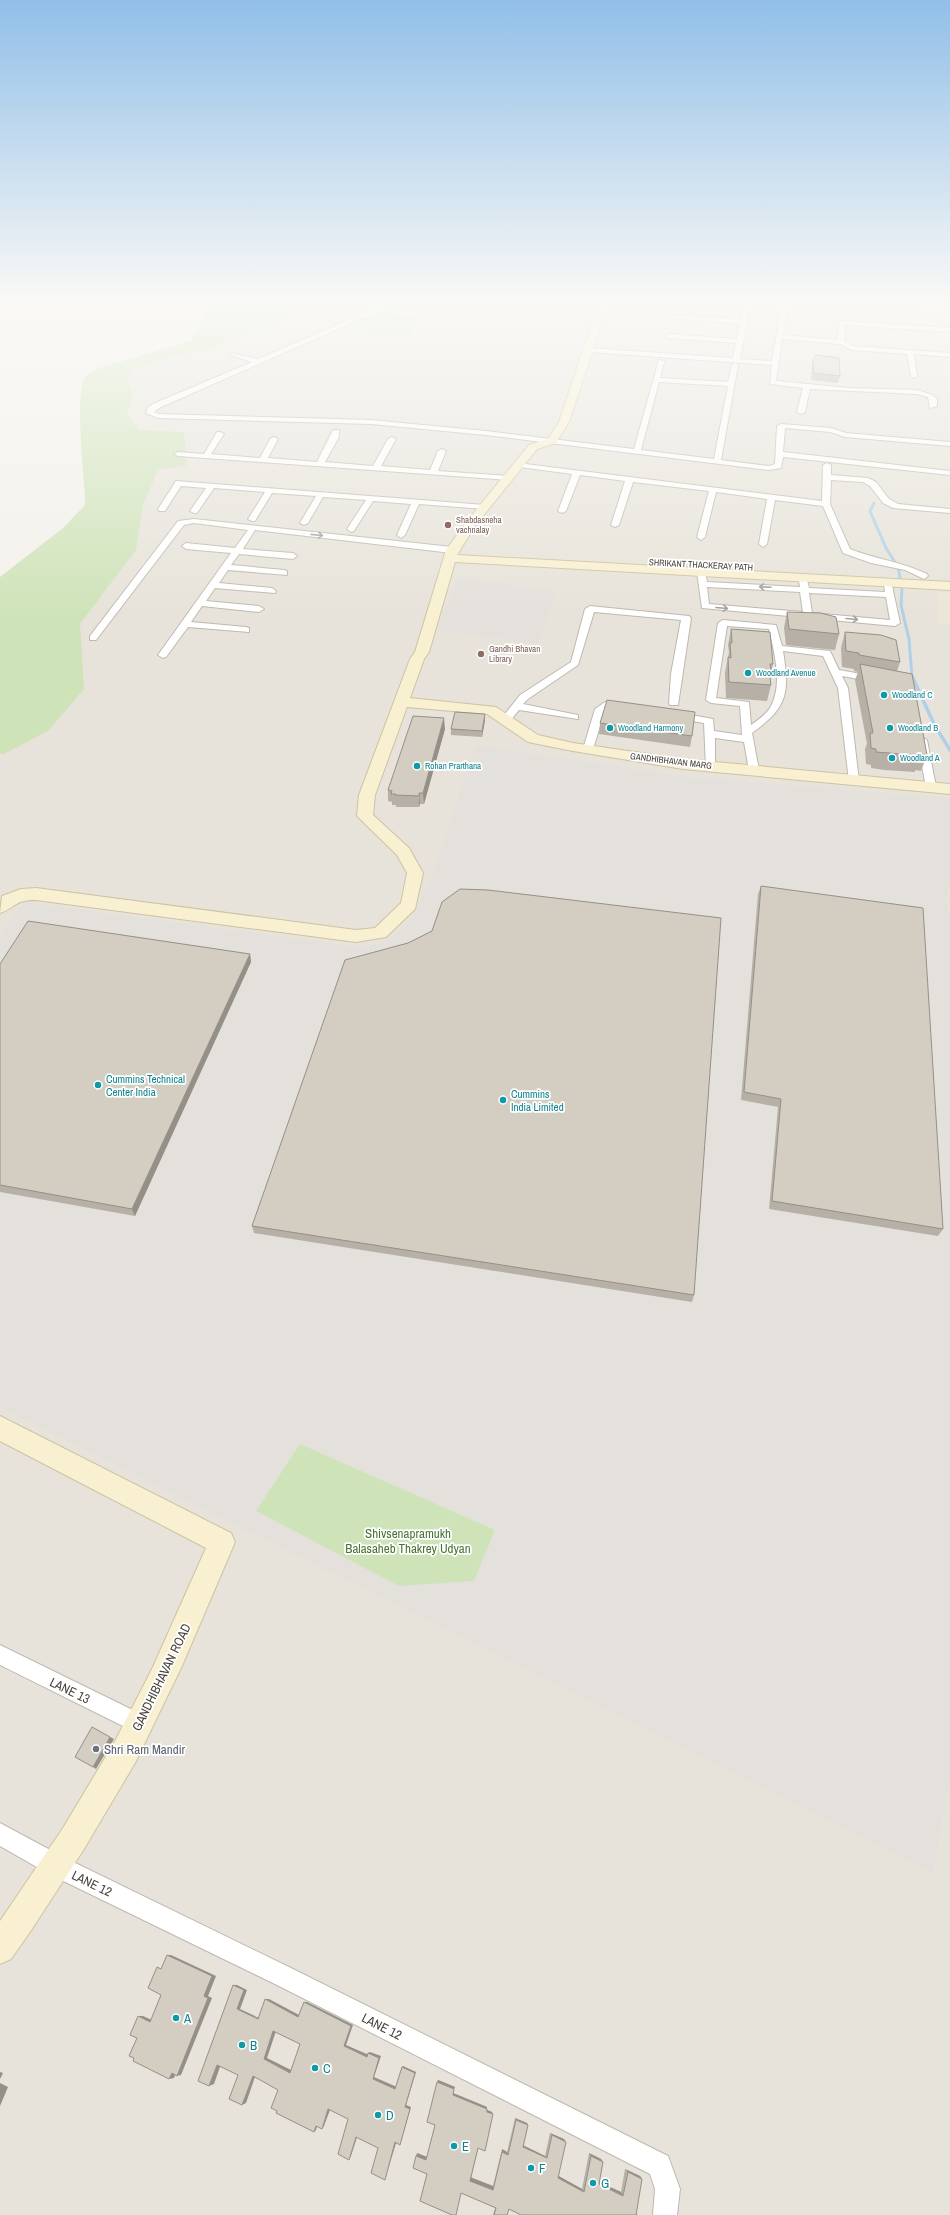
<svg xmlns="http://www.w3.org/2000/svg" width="950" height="2215" font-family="'Archivo Narrow',sans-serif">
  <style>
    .residential { fill: #e7e3da }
    .industrial { fill: #e4e1dc }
    .education { fill: #ebe6d7 }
    .green { fill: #cfe3b9 }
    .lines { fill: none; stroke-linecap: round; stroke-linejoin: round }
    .stream-far1 { stroke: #b0d0e8; stroke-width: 3 }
    .stream { stroke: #b0d0e8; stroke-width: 3.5 }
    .street-casing { stroke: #beb9af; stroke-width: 2 }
    .secondary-casing { stroke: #cdc3a1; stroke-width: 2 }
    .street { fill: #fff; fill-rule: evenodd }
    .secondary { fill: #f8f0d1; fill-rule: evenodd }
    .wall { fill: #b6b0a7 }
    .shaded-wall { fill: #949088 }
    .building { fill: #d4cdc2; stroke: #949088; fill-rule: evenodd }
    .oneway { stroke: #a3a09c }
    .education-dot { fill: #8d6e63; stroke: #fff; stroke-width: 1.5 }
    .culture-dot { fill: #0f9aa8; stroke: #fff; stroke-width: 1.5 }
    .worship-dot { fill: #6b7280; stroke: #fff; stroke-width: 1.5 }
    .labels { text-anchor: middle; stroke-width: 3.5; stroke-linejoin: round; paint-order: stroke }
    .far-education-label { font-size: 9px; fill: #785e54; stroke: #fff; text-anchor: start }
    .far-street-label { font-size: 9px; fill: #47423a; stroke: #fff }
    .far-culture-label { font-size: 9px; fill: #0d838f; stroke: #fff; text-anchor: start }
    .culture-label { font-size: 11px; fill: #0d838f; stroke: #fff; text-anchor: start }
    .near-park-label { font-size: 13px; fill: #4a7234; stroke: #fff }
    .near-street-label { font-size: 13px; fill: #47423a; stroke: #fff }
    .near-worship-label { font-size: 13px; fill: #5b616d; stroke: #fff; text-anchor: start }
    .near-culture-label { font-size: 13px; fill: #0d838f; stroke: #fff; text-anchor: start }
  </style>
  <rect width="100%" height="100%" fill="#f4f1eb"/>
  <path class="residential" d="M 281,303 L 950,303 L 950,2215 L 0,2215 L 0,595 L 85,526 L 83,384 Z"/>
  <g class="industrial">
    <path d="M 456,577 L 557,591 L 538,644 L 438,630 Z"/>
    <path d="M 475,745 L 685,777 L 950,798 L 950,879 L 947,898 L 950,922 L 950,1779 L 933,1873 L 0,1408 L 0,937 L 24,902 L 359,947 L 386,943 L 408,924 L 429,885 Z"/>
  </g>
  <path class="education" d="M 938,592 L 950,592 L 950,625 L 938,624 Z"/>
  <g class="green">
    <path d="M 326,303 L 210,349 L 171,357 L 133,369 L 127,378 L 133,396 L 127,414 L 139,430 L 184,432 L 187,465 L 158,470 L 143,505 L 136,550 L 80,624 L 84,689 L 48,731 L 4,754 L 0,754 L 0,577 L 63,528 L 86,504 C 84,480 75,397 84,379 C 86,375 93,372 96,369 L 190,341 L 212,304 Z"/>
    <path d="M 384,309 L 418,319 L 410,337 L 330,332 Z"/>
    <path d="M 300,1444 L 495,1530 L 474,1581 L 399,1586 L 256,1511 Z"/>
  </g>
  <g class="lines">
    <path class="stream-far1" d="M 874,503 L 870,511 L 886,548 L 898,567 L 902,589 L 901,605 L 909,639 L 912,677"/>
    <path class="stream" d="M 912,676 L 934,724 L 950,750"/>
    <defs>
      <g id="street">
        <path d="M 388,303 L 397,303 L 161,407 L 154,412 L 159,414 L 371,420 L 486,431 L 634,449 L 659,360 L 664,361 L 660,378 L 728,382 L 732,365 L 735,363 L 738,365 L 721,460 L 769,466 L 775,464 L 777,426 L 781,424 L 831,428 L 846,433 L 950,442 L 950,446 L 845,437 L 830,432 L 785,428 L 783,452 L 950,471 L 950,475 L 783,457 L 781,468 L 769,470 L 486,435 L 371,424 L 158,418 L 146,413 L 148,407 L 155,403 L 252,362 L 230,355 L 230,353 L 258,359 ZM 659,382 L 728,386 L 714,459 L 641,450 Z"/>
        <path d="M 744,303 L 750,303 L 740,359 L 772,361 L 782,303 L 788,303 L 783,335 L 838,340 L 839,323 L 842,321 L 950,328 L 950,332 L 845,325 L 844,341 L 853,346 L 950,353 L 950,357 L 914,354 L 917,376 L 914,378 L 911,376 L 907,354 L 852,350 L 840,344 L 782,339 L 776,381 L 849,388 L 917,390 L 933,395 L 937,399 L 937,406 L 930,408 L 928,397 L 917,394 L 810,389 L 805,412 L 801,414 L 797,412 L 803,388 L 770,384 L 772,365 L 588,352 L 585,350 L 588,348 L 733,358 L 736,343 L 668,338 L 665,336 L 668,334 L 737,339 L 740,323 L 673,319 L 670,317 L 673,315 L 741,319 Z"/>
        <path d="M 858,303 L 933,303 L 934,305 L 950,305 L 950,309 Z"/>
        <path d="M 333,430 L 339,430 L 339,437 L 325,462 L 373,466 L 388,439 L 392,437 L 396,439 L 381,466 L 430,470 L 438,451 L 442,449 L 446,451 L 438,471 L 509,476 L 513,478 L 509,480 L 178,456 L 174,454 L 178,452 L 204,454 L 217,432 L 220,432 L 224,434 L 211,454 L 260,458 L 270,439 L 274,437 L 278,439 L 268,458 L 317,462 Z"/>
        <path d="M 517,463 L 822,501 L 823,465 L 827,463 L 831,465 L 831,475 L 868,478 L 876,482 L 889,499 L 898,504 L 950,509 L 950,513 L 893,508 L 883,503 L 870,486 L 863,482 L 831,480 L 830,504 L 850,549 C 875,559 903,562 927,574 L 928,576 L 924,579 L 905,570 L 871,563 L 843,553 L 823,506 L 775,500 L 767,544 L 763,547 L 759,544 L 767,499 L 716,492 L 705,537 L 701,540 L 697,537 L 709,491 L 633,482 L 619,525 L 615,527 L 611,525 L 625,481 L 580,475 L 566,511 L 562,513 L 558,511 L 572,474 L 520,467 L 516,465 Z"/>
        <path d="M 176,481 L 485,505 L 489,507 L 485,509 L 419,504 L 405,535 L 401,538 L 397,535 L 411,504 L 373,501 L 354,531 L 351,532 L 347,529 L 366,500 L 323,497 L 308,523 L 304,525 L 300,523 L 316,496 L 272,493 L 255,521 L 252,521 L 248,519 L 265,492 L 214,488 L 197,513 L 194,513 L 190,511 L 206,488 L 181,486 L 165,511 L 159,511 L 158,509 Z"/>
        <path d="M 194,519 L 452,547 L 456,550 L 452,553 L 255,530 L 243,549 L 293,553 L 297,556 L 293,559 L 239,554 L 231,565 L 284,570 L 287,571 L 287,575 L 228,570 L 219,583 L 272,588 L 276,591 L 275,593 L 215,588 L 206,601 L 259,606 L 264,609 L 259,612 L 202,606 L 191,622 L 246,627 L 249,628 L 249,632 L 188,627 L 166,657 L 163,658 L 158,655 L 231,553 L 186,549 L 182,546 L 186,543 L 235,548 L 248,530 L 194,523 L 184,525 L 96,640 L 90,640 L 90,636 L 178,521 Z"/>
        <path d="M 701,569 L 705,572 L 707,582 L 800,587 L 799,580 L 803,577 L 807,580 L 809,588 L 885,592 L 884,583 L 891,581 L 900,623 L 895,626 L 702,608 L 697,572 ZM 707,587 L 800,592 L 803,612 L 709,604 ZM 809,593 L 886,597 L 890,620 L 812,613 Z"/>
        <path d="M 590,606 L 689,616 L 691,618 L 678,705 L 670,705 L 669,703 L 671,674 L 681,620 L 594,612 L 578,665 L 528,699 L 523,704 L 578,715 L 578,719 L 519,710 L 510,721 L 502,721 L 501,719 L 520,695 L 571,662 L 585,609 Z"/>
        <path d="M 723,620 L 776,625 L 782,646 L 830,651 L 839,670 L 878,677 L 878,681 L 875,682 L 842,676 L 848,688 L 859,781 L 858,783 L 854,784 L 849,781 L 838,688 L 823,656 L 783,651 C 790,694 787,708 752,733 L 759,770 L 754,773 L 749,770 L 744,742 L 715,738 L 715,766 L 714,768 L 706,768 L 704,723 L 675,718 L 670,715 L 675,712 L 713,719 L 714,731 L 742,735 L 740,706 L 711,703 L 706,700 L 718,623 ZM 727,626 L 769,629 C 774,652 783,683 771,706 C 767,714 758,720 751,725 L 749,702 L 716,698 Z"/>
        <path d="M 605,702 L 625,704 L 630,707 L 625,710 L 607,708 L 605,710 L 593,749 L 588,752 L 584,751 L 583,749 L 595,709 Z"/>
        <path d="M 922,737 L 927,740 L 936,787 L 931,790 L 926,787 L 917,740 Z"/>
        <path d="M 0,1645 L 147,1717 L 150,1724 L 147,1731 L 140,1734 L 133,1731 L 0,1665 Z"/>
        <path d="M 0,1823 L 65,1858 L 295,1970 L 668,2156 L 680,2189 L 677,2215 L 653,2215 L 655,2189 L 650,2174 L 279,1986 L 49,1874 L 0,1846 Z"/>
      </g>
      <g id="secondary">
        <path d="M 599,303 L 608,303 L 569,422 L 556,443 L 537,449 L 475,526 L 457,555 L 950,582 L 950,590 L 455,562 L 429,652 L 424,659 L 410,698 L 496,707 L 538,735 L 573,743 L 683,759 L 950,784 L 950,794 L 683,769 L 573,751 L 528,742 L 487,714 L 407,707 L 375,795 L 373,815 L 409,848 L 423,873 L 415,909 L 386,937 L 356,942 L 36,900 C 13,900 16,908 0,913 L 2,896 L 21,889 L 36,888 L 356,930 L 375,928 L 401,903 L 407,873 L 397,855 L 357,816 L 359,795 L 410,659 L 415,652 L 446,550 L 467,521 L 529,445 L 548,439 L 559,422 Z"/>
        <path d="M 0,1416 L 231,1533 L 235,1542 L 182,1666 L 135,1763 L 84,1849 L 30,1932 L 11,1959 L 0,1964 L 0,1921 L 63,1828 L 114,1743 L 152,1669 L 206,1548 L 0,1441 Z"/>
      </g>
    </defs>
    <use href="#street" class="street-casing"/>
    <use href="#secondary" class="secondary-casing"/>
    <use href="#street" class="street"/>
    <use href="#secondary" class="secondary"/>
  </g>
  <g class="wall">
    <path d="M 813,361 L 840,376 L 838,383 L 811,380 L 812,368 Z"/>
    <path d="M 787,612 L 839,634 L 835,650 L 786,645 L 784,628 Z"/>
    <path d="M 731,629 L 773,664 L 770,677 L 771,685 L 767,701 L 726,698 L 725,673 L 729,652 L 728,645 Z"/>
    <path d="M 845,632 L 900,662 L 897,671 L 927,755 L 921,771 L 915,770 L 915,772 L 884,770 L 871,768 L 871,765 L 866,764 L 865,749 L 867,744 L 855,680 L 858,672 L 854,671 L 854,669 L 842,667 L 841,648 Z"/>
    <path d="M 485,720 L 482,737 L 451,735 L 451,729 Z"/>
    <path d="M 600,723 L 692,736 L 690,747 L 599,734 Z"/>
    <path d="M 445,729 L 424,804 L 420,804 L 419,807 L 396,807 L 396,805 L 392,805 L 392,802 L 388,801 L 388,790 Z"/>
    <path d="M 761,886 L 943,1229 L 938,1236 L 769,1209 L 778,1107 L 741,1100 L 758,894 Z"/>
    <path d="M 432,931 L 694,1295 L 692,1302 L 254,1233 L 252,1226 L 408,943 Z"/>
    <path d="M 250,954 L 251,962 L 135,1216 L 0,1192 L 0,964 Z"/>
    <path d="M 438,2080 L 455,2087 L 453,2093 L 487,2107 L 487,2110 L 492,2112 L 478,2148 L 471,2178 L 493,2186 L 502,2149 L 507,2152 L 515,2118 L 527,2123 L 528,2125 L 523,2145 L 545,2156 L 550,2133 L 564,2139 L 558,2176 L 582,2189 L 589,2153 L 601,2159 L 603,2162 L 599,2182 L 621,2192 L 625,2169 L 640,2176 L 642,2179 L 636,2213 L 638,2215 L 550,2215 L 509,2209 L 507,2215 L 493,2215 L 495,2208 L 427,2174 L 417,2153 L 427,2157 L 435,2125 Z"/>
  </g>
  <g class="shaded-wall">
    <path d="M 485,714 L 485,720 L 482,737 L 482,731 Z"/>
    <path d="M 444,718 L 445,729 L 424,804 L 423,793 Z"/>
    <path d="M 419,793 L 420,804 L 419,807 Z"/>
    <path d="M 250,954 L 251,962 L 135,1216 L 132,1209 Z"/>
    <path d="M 110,1737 L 114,1739 L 96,1769 L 93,1767 Z"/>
    <path d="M 167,1955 L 171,1955 L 216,1976 L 208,1996 L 212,1998 L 181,2075 L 177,2076 Z"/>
    <path d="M 233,1985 L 237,1985 L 247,1990 L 240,2009 L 261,2019 L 258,2019 L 237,2009 Z"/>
    <path d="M 265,1999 L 269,1999 L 301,2016 L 298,2017 Z"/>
    <path d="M 304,2002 L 307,2002 L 353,2025 L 346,2045 L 369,2055 L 367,2057 L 344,2046 Z"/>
    <path d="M 138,2016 L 143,2016 L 154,2021 L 150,2022 Z"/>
    <path d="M 273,2031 L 276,2031 L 267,2058 L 293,2071 L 290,2073 L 264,2059 Z"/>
    <path d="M 370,2052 L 381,2056 L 374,2077 L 397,2087 L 395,2089 L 373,2079 L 368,2053 Z"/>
    <path d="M 221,2064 L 214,2084 L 209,2086 L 217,2065 Z"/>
    <path d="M 403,2066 L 416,2072 L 406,2105 L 411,2107 L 400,2145 L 402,2067 Z"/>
    <path d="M 0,2072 L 3,2073 L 0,2079 Z"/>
    <path d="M 176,2072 L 174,2078 L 169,2079 L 172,2073 Z"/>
    <path d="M 256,2074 L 246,2103 L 242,2105 L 253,2076 Z"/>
    <path d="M 438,2080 L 455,2087 L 454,2089 L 437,2082 Z"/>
    <path d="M 0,2083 L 8,2087 L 0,2106 Z"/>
    <path d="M 453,2093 L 487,2107 L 487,2109 L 453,2095 Z"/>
    <path d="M 331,2107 L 324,2126 L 322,2129 L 328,2109 Z"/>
    <path d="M 487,2110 L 492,2112 L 493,2114 L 487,2112 Z"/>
    <path d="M 515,2118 L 527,2123 L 528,2125 L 516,2120 Z"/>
    <path d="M 318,2123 L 316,2130 L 314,2132 L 316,2126 Z"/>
    <path d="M 550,2133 L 564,2139 L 566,2142 L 552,2135 Z"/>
    <path d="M 358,2134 L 351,2156 L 349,2160 L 356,2137 Z"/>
    <path d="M 397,2140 L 386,2176 L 385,2180 L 395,2142 Z"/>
    <path d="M 522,2145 L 545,2156 L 547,2158 L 523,2147 Z"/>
    <path d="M 502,2149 L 507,2152 L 508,2155 L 502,2152 Z"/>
    <path d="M 417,2153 L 427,2157 L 426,2160 L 416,2156 Z"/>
    <path d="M 589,2153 L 601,2159 L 603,2162 L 591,2156 Z"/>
    <path d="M 625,2169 L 640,2176 L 642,2179 L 628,2172 Z"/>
    <path d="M 557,2175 L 582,2189 L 584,2192 L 558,2178 Z"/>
    <path d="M 470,2177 L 493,2186 L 493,2190 L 470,2181 Z"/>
    <path d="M 597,2181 L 621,2192 L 623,2196 L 599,2184 Z"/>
  </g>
  <g class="building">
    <path d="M 816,355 L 839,358 L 840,376 L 813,373 L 813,361 Z"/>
    <path d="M 787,612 L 821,613 L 836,617 L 839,634 L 789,629 Z"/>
    <path d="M 731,629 L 770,632 L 773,664 L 770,664 L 771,670 L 769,670 L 771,685 L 729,682 L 728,657 L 731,658 L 730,643 L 732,643 Z"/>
    <path d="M 845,632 L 881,635 L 896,640 L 900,662 L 859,655 L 859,653 L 846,651 Z"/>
    <path d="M 860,664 L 912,674 L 927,755 L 920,754 L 920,756 L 889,753 L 876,752 L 876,749 L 871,748 L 870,733 L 873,733 Z"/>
    <path d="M 607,700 L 695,712 L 692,736 L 600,723 Z"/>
    <path d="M 455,712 L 485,714 L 482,731 L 451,729 Z"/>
    <path d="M 413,716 L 444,718 L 423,793 L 419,793 L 419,796 L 395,795 L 396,794 L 391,794 L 392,791 L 388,790 Z"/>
    <path d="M 761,886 L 923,908 L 943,1229 L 772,1201 L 781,1099 L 744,1092 Z"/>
    <path d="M 460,889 L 488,890 L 721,918 L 694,1295 L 252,1226 L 345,960 L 408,943 L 432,931 L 442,902 Z"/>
    <path d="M 28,921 L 250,954 L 132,1209 L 0,1185 L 0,964 Z"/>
    <path d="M 92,1727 L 110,1737 L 93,1767 L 75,1757 Z"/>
    <path d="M 167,1955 L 212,1976 L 204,1996 L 208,1998 L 177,2076 L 172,2073 L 169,2079 L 133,2061 L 134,2058 L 129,2056 L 137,2038 L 130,2035 L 138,2016 L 150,2022 L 161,1995 L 148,1988 L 157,1967 L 161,1969 Z"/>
    <path d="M 233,1985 L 244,1990 L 237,2009 L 258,2019 L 265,1999 L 298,2017 L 304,2002 L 351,2026 L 344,2046 L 367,2057 L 368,2053 L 379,2058 L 373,2079 L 395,2089 L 402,2067 L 415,2073 L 405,2107 L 410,2109 L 400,2145 L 395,2142 L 385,2180 L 371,2173 L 378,2148 L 356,2137 L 349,2160 L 338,2154 L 348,2119 L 328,2109 L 322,2129 L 316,2126 L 314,2132 L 276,2113 L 277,2111 L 271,2108 L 278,2090 L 253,2076 L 242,2105 L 229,2099 L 238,2075 L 217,2065 L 209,2086 L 198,2081 ZM 273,2031 L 300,2044 L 290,2073 L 264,2059 Z"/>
    <path d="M 437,2082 L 454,2089 L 453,2095 L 487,2109 L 487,2112 L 493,2114 L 485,2151 L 478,2148 L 470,2181 L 493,2190 L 502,2152 L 508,2155 L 516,2120 L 528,2125 L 523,2147 L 547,2158 L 552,2135 L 566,2142 L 558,2178 L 584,2192 L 591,2156 L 603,2162 L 599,2184 L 623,2196 L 628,2172 L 642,2179 L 636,2215 L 521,2215 L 509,2209 L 507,2215 L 494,2215 L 496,2208 L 461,2193 L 456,2215 L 452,2215 L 420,2201 L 427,2174 L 413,2168 L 416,2156 L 426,2160 L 435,2125 L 427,2122 Z"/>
  </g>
  <defs><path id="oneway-shaft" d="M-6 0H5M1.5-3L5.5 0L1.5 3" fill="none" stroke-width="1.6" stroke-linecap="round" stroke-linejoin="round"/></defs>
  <g class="oneway">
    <use href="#oneway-shaft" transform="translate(317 535) rotate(6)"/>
    <use href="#oneway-shaft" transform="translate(765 587) rotate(-177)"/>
    <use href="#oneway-shaft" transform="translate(722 608) rotate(5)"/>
    <use href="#oneway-shaft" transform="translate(852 619) rotate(5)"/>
  </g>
  <linearGradient id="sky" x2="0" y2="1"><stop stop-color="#91bfe8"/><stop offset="0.49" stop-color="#faf9f6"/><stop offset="1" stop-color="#faf9f6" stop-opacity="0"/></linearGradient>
  <rect width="950" height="614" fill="url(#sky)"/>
  <g class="education-dot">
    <circle cx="448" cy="525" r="4"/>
    <circle cx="481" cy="654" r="4"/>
  </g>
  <g class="culture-dot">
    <circle cx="748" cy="673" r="4"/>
    <circle cx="884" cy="695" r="4"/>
    <circle cx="610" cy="728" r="4"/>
    <circle cx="890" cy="728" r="4"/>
    <circle cx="892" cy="758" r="4"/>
    <circle cx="417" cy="766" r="4"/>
    <circle cx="98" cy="1085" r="4"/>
    <circle cx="503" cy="1100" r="4"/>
    <circle cx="176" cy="2018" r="4"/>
    <circle cx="242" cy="2045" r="4"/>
    <circle cx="315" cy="2068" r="4"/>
    <circle cx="378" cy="2115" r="4"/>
    <circle cx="454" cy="2146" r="4"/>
    <circle cx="531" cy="2168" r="4"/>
    <circle cx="593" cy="2183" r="4"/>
  </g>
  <circle class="worship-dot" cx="96" cy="1749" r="4"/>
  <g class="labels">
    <g class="far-education-label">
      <text x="456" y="523">Shabdasneha<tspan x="456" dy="10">vachnalay</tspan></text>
      <text x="489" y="652">Gandhi Bhavan<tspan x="489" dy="10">Library</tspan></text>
    </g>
    <g class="far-street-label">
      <text transform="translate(701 565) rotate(3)" y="3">SHRIKANT THACKERAY PATH</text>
      <text transform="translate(671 761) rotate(7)" y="3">GANDHIBHAVAN MARG</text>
    </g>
    <g class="far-culture-label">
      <text x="756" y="676">Woodland Avenue</text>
      <text x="892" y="698">Woodland C</text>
      <text x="618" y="731">Woodland Harmony</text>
      <text x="898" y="731">Woodland B</text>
      <text x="900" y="761">Woodland A</text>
      <text x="425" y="769">Rohan Prarthana</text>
    </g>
    <g class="culture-label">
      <text x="106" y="1083">Cummins Technical<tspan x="106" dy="13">Center India</tspan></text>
      <text x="511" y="1098">Cummins<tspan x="511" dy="13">India Limited</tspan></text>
    </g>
    <g class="near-park-label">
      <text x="408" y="1538">Shivsenapramukh<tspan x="408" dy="15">Balasaheb Thakrey Udyan</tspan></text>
    </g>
    <g class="near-street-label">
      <text transform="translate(161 1677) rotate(-64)" y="5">GANDHIBHAVAN ROAD</text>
      <text transform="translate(70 1690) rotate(26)" y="5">LANE 13</text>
      <text transform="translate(92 1883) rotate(26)" y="5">LANE 12</text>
      <text transform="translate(382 2026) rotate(27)" y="5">LANE 12</text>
    </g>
    <g class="near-worship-label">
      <text x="104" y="1754">Shri Ram Mandir</text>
    </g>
    <g class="near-culture-label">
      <text x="184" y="2023">A</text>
      <text x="250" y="2050">B</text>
      <text x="323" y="2073">C</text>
      <text x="386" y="2120">D</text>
      <text x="462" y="2151">E</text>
      <text x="539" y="2173">F</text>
      <text x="601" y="2188">G</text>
    </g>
  </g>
</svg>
